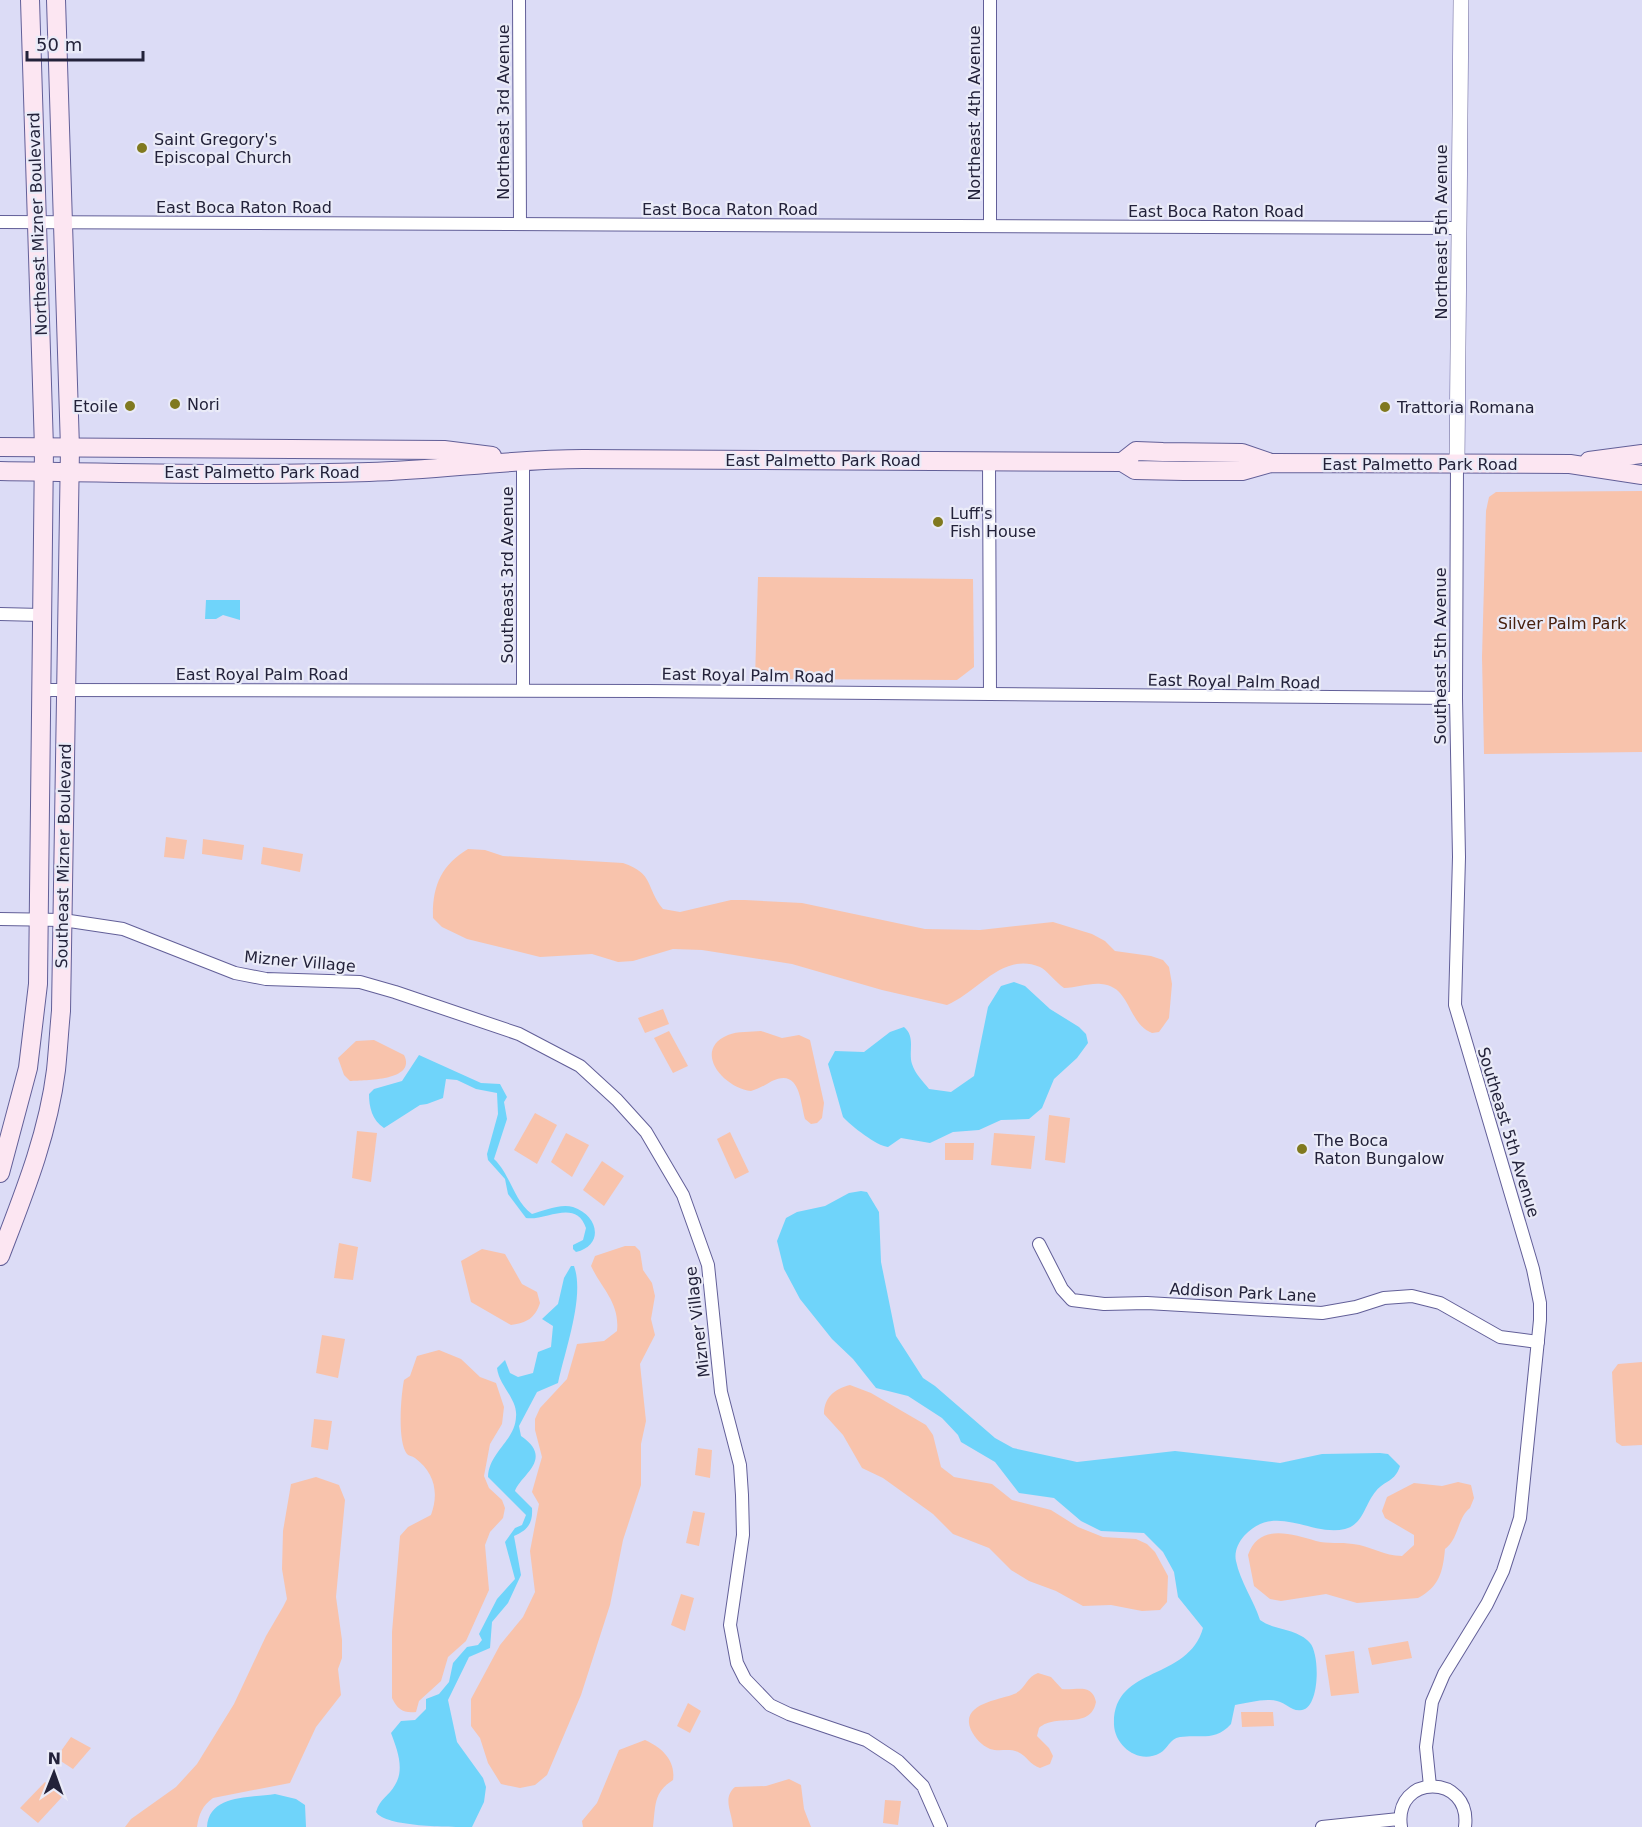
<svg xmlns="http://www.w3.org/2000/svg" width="1642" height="1827" font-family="'DejaVu Sans',sans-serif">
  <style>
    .green { fill: #f8c3ac }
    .water { fill: #6fd4fa }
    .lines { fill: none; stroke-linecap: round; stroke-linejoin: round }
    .minor-casing { stroke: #625f98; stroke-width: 14 }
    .tertiary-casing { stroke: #625f98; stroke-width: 16 }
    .secondary-casing { stroke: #625f98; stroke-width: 20 }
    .minor { stroke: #fff; stroke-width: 12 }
    .tertiary { stroke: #fff; stroke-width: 15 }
    .secondary { stroke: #fce6f2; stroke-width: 18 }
    .poi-dot { fill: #80791f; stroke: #eaebf8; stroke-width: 2 }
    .labels { text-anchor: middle; stroke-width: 4.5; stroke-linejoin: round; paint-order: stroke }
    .street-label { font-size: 16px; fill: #23223a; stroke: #eaebf8 }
    .poi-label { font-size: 16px; fill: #23223a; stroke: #eaebf8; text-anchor: start }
    .park-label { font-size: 16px; fill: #48210f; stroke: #eaebf8 }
  </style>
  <rect width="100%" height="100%" fill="#dcdcf6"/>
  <g class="green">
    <path d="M 1642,491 L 1642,752 L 1484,754 L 1482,657 L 1486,511 L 1489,497 L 1496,492 Z"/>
    <path d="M 758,577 L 973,579 L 974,667 L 957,680 L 755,679 Z"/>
    <path d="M 166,837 L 187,840 L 184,859 L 164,857 Z"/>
    <path d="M 203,839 L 244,845 L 242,860 L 202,854 Z"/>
    <path d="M 263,847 L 303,854 L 300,872 L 261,864 Z"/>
    <path d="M 468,849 L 485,850 L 503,856 L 623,863 C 655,874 645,887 663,909 L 680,912 L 731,900 L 745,900 L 802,903 L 925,929 L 980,930 L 1053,922 L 1092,934 L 1105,941 L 1115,951 L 1151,956 L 1163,960 L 1169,967 L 1172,984 L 1169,1018 L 1159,1032 L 1152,1033 C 1127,1023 1131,986 1101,984 C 1088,983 1077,988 1064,988 C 1055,982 1047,970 1040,967 C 1003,951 977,993 947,1005 L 882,990 L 792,964 L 702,950 L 673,949 L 633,961 L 618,962 L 592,954 L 540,957 L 467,939 L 442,927 L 433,918 C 432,887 441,865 468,849 Z"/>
    <path d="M 663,1009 L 669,1024 L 645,1033 L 638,1018 Z"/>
    <path d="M 669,1031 L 688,1066 L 673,1073 L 654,1038 Z"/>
    <path d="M 761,1031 L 782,1038 L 799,1035 L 810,1040 L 824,1103 L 822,1118 L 817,1123 L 811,1124 L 805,1119 C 800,1101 800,1068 772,1081 C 765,1085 759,1089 751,1091 C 723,1088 692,1050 728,1035 C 738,1031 751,1032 761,1031 Z"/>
    <path d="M 374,1040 L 404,1055 C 417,1081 365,1080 350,1081 L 344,1075 L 338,1058 L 356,1041 Z"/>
    <path d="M 535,1113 L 557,1125 L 537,1164 L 514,1150 Z"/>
    <path d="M 1049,1115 L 1070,1118 L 1065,1163 L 1045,1160 Z"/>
    <path d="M 357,1131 L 377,1133 L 371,1182 L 352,1178 Z"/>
    <path d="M 730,1132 L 749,1172 L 735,1179 L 717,1139 Z"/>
    <path d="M 566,1133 L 589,1145 L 572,1177 L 551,1162 Z"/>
    <path d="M 994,1133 L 1035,1136 L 1031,1169 L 991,1165 Z"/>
    <path d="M 945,1143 L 974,1143 L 973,1160 L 945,1160 Z"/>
    <path d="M 602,1161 L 624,1176 L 604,1206 L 583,1190 Z"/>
    <path d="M 339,1243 L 358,1247 L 353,1280 L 334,1278 Z"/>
    <path d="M 625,1246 L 635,1246 L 640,1251 L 643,1270 L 652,1283 L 655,1296 L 651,1319 L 655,1335 L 640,1364 L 646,1421 L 641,1444 L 641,1485 L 623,1540 L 610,1605 L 581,1695 L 547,1775 L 535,1785 L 520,1788 L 501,1784 L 488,1763 L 480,1738 L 471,1726 L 471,1699 L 500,1645 L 523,1617 L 535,1592 L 530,1551 L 539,1504 L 532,1492 L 542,1457 L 535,1430 L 535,1419 L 540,1408 L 567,1379 L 577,1344 L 604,1341 L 617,1331 C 620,1303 602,1289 591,1266 L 595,1256 Z"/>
    <path d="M 482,1249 L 505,1254 L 522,1284 L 537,1292 L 540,1303 C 535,1318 527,1323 511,1325 L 471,1302 L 461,1261 Z"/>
    <path d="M 322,1335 L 345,1339 L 338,1378 L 316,1373 Z"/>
    <path d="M 439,1350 L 461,1359 L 480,1377 L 496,1383 L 504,1407 L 502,1424 L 490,1444 L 484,1476 L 489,1488 L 502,1500 L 505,1508 L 503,1518 L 490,1532 L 485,1545 L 489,1590 L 466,1641 L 448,1657 L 441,1681 L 419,1701 L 416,1712 C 403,1713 398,1710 392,1698 L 392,1632 L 400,1536 L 408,1527 L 431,1515 C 439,1493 435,1473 415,1458 C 412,1456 409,1456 407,1454 C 397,1441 401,1395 404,1380 L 410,1376 L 417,1356 Z"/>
    <path d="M 1642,1362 L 1642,1445 L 1622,1446 L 1616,1442 L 1612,1372 L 1618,1364 Z"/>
    <path d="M 850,1385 L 871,1393 L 926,1425 L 933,1435 L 941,1467 L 954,1477 L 992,1484 L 1012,1500 L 1051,1510 L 1078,1527 L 1103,1537 L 1136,1539 L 1147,1544 L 1155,1552 L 1168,1576 L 1167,1602 L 1160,1610 L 1142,1611 L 1111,1605 L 1083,1606 L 1056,1591 L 1029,1581 L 1011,1570 L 989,1548 L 953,1534 L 933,1514 L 883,1478 L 862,1468 L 843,1435 L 824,1414 C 824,1398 834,1389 850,1385 Z"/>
    <path d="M 314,1419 L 332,1421 L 328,1450 L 311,1447 Z"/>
    <path d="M 698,1448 L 712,1450 L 710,1478 L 695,1475 Z"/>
    <path d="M 316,1477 L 339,1485 L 345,1500 L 336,1597 L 342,1640 L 342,1658 L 338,1669 L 341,1695 L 316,1727 L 290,1783 L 213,1798 C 202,1806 199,1814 197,1827 L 125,1827 L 131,1819 L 176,1787 L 197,1764 L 234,1704 L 266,1636 L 283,1607 L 287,1599 L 282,1569 L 283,1531 L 291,1484 Z"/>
    <path d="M 1414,1483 L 1442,1486 L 1458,1482 L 1471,1485 L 1474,1498 L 1470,1508 C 1457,1518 1459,1539 1445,1549 C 1443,1572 1439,1587 1418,1598 L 1357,1603 L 1326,1594 L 1281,1601 L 1270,1599 L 1254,1586 L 1248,1555 C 1259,1523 1291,1534 1316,1541 C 1328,1544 1340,1542 1353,1544 C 1371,1546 1384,1556 1402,1556 L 1414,1545 L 1414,1535 L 1385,1518 L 1382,1511 L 1387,1497 Z"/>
    <path d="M 693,1511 L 705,1513 L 699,1546 L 686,1543 Z"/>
    <path d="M 681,1594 L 694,1598 L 685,1631 L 671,1625 Z"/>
    <path d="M 1408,1641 L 1412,1658 L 1372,1665 L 1368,1648 Z"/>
    <path d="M 1354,1651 L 1359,1693 L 1331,1696 L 1325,1655 Z"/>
    <path d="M 1038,1673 L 1051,1677 L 1062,1689 C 1075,1691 1092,1682 1096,1702 C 1090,1731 1057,1712 1039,1728 L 1037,1736 L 1049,1748 L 1053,1756 L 1050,1764 L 1040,1768 C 1030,1765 1027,1756 1018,1752 C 1009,1748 999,1752 990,1749 C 981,1745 975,1738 971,1730 C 959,1703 1001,1700 1014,1694 C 1025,1690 1026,1677 1038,1673 Z"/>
    <path d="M 688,1703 L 701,1711 L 690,1733 L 677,1726 Z"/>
    <path d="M 1241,1712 L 1273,1712 L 1274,1726 L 1242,1727 Z"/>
    <path d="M 71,1737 L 91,1748 L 73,1769 L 56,1758 Z"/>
    <path d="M 645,1740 C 661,1747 676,1760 673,1780 C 653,1793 656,1805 653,1827 L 583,1827 L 582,1821 L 597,1803 L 619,1750 Z"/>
    <path d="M 789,1779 L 801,1785 L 804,1809 L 811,1827 L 733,1827 C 732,1812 722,1798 735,1787 L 766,1786 Z"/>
    <path d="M 45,1782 L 62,1797 L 38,1823 L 20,1808 Z"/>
    <path d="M 885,1800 L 901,1801 L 898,1825 L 883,1823 Z"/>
  </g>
  <g class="water">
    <path d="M 206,600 L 240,600 L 240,620 L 223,615 L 216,619 L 205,619 Z"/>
    <path d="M 1014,982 L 1025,986 L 1050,1009 L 1079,1027 L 1086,1034 L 1088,1043 L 1077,1058 L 1054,1079 L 1042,1108 L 1029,1119 L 1001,1120 L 979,1130 L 953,1132 L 930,1143 L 901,1138 L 888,1147 C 877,1146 851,1126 843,1117 L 828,1064 L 835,1051 L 864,1052 L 890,1032 L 904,1027 C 916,1037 908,1051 912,1064 C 915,1074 923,1081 929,1089 L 951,1092 L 974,1076 L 988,1007 L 1001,986 Z"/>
    <path d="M 419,1055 L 481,1083 L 500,1084 L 507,1097 L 504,1102 L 507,1119 L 494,1159 C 511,1175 513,1200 532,1214 C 542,1211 561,1203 573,1207 C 598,1215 605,1245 576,1252 L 573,1249 L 573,1245 L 583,1240 L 586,1228 C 576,1198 546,1221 526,1218 L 508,1194 L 505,1179 L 488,1160 L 487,1154 L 498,1114 L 497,1093 L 476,1089 L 457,1080 L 446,1079 L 443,1098 L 427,1104 L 420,1105 L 384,1128 C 372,1120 369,1107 369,1094 L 374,1089 L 402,1081 Z"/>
    <path d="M 861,1191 L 867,1192 L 879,1212 L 881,1262 L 896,1336 L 923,1378 L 935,1386 L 995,1438 L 1013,1448 L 1077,1462 L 1175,1451 L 1280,1463 L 1322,1454 L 1380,1453 L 1388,1454 L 1400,1466 C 1395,1482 1385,1480 1376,1491 C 1364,1505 1364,1524 1345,1529 C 1311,1537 1275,1502 1244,1536 C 1238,1543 1234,1552 1236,1561 C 1240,1581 1254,1601 1260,1620 C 1275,1631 1297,1628 1310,1643 C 1320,1654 1320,1707 1302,1710 C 1291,1712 1287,1703 1277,1701 C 1264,1698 1248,1703 1235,1705 L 1231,1724 C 1215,1742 1201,1734 1180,1737 C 1169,1739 1168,1749 1160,1753 C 1139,1765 1115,1746 1114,1725 C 1112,1665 1188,1682 1203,1628 L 1178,1597 L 1174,1572 L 1163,1552 L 1144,1533 L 1101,1531 L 1081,1521 L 1054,1498 L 1019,1493 L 995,1462 L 961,1442 L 958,1435 L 942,1418 L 908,1396 L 876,1388 L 853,1359 L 832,1339 L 800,1299 L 784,1269 L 777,1241 L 786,1218 L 797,1212 L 825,1206 L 849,1193 Z"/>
    <path d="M 571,1266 L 574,1266 C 585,1296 565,1350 558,1383 L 537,1392 L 519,1426 L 521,1436 C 555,1459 520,1475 515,1491 L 532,1508 C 533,1523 528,1530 514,1536 L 521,1575 L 508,1603 L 492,1622 L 490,1648 L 469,1657 L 448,1700 L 457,1742 L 483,1778 L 486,1787 L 484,1802 L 472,1827 C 450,1827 385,1827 376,1812 C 380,1798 389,1796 395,1785 C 405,1769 397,1749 391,1733 L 401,1721 L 415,1720 L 426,1709 L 426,1699 L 439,1694 L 449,1682 L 453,1663 L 467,1647 L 478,1645 L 482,1640 L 479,1634 L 497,1599 L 515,1579 L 505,1542 L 515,1528 L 522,1525 L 526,1515 L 488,1477 C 489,1452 515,1441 516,1417 C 518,1399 499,1386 497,1368 L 505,1360 L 510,1373 L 518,1377 L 533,1373 L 538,1352 L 551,1347 L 553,1326 L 542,1319 L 558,1304 L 564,1278 Z"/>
    <path d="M 275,1794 L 296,1799 L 305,1805 L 306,1827 L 207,1827 C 209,1794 251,1798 275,1794 Z"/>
  </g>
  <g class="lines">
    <defs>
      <g id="minor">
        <path d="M 519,0 L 520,224"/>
        <path d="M 990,0 L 990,226"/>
        <path d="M 0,222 L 1459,228"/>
        <path d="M 989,461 L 990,694"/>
        <path d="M 0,614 L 41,615"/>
        <path d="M 40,690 L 648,691 L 1456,698"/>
        <path d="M 523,690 L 523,459"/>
        <path d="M 0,919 L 63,920 L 123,929 L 235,973 L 266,979 L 360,982 L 395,992 L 519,1034 L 580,1066 L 617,1100 L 646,1132 L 683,1195 L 708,1265 L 721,1392 L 740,1465 L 742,1495 L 743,1535 L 730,1625 L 737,1663 L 745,1679 L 770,1705 L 789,1714 L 866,1740 L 898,1761 L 923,1786 L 941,1827"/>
        <path d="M 1039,1244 L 1062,1289 L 1072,1300 L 1104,1304 L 1147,1303 L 1322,1313 L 1356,1307 L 1384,1298 L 1412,1296 L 1440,1303 L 1500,1337 L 1538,1342"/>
        <path d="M 1430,1786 L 1426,1747 L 1432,1702 L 1444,1674 L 1487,1604 L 1503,1571 L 1520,1518 L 1540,1320 L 1540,1303 L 1533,1269 L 1455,1005 L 1459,857 L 1456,698 L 1457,464"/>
        <path d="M 1322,1827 L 1399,1819"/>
        <path d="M 1401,1827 C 1393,1773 1472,1773 1465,1827"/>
      </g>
      <path id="tertiary" d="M 1457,464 L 1461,0"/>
      <g id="secondary">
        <path d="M 0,447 L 444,450 L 492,456"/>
        <path d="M 1589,461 L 1642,454"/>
        <path d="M 1122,462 L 1136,451 L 1163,452 L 1242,453 L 1271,463"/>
        <path d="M 0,471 C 123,473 246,476 369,472 C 441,470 511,459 583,459 L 1122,462 L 1135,470 L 1184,471 L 1242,471 L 1271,463 L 1570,464 L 1642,475"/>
        <path d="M 0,1173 L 28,1068 L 38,984 L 44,448 L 30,0"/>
        <path d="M 0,1256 C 23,1196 48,1135 56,1070 C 58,1051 59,1031 61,1011 L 70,448 L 56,0"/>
      </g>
    </defs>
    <use href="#minor" class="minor-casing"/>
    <use href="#tertiary" class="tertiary-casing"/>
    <use href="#secondary" class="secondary-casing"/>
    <use href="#minor" class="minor"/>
    <use href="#tertiary" class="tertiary"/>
    <use href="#secondary" class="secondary"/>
  </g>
  <g class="poi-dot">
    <circle cx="142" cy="148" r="6"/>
    <circle cx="175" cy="404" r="6"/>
    <circle cx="130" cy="406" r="6"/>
    <circle cx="1385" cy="407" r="6"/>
    <circle cx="938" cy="522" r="6"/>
    <circle cx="1302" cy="1149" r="6"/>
  </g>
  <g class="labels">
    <g class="street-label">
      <text transform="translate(503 112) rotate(-90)" y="6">Northeast 3rd Avenue</text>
      <text transform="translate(974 113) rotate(-90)" y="6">Northeast 4th Avenue</text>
      <text x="244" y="213">East Boca Raton Road</text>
      <text x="730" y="215">East Boca Raton Road</text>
      <text x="1216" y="217">East Boca Raton Road</text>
      <text transform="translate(37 224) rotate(-92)" y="6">Northeast Mizner Boulevard</text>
      <text transform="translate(1441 232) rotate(-90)" y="6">Northeast 5th Avenue</text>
      <text x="823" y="466">East Palmetto Park Road</text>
      <text x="1420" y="470">East Palmetto Park Road</text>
      <text x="262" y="478">East Palmetto Park Road</text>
      <text transform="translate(507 575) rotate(-90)" y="6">Southeast 3rd Avenue</text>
      <text transform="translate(1440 656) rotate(-90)" y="6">Southeast 5th Avenue</text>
      <text x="262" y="680">East Royal Palm Road</text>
      <text transform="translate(748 675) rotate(1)" y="6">East Royal Palm Road</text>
      <text transform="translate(1234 681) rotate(1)" y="6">East Royal Palm Road</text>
      <text transform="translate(63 856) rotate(-89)" y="6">Southeast Mizner Boulevard</text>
      <text transform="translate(300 961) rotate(5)" y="6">Mizner Village</text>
      <text transform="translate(1509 1132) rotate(73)" y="6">Southeast 5th Avenue</text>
      <text transform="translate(1243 1292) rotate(3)" y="6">Addison Park Lane</text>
      <text transform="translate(697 1322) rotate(-97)" y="6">Mizner Village</text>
    </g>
    <g class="poi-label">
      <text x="154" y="145">Saint Gregory's<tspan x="154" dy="18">Episcopal Church</tspan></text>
      <text x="187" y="410">Nori</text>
      <text x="118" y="412" text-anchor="end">Etoile</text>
      <text x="1397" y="413">Trattoria Romana</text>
      <text x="950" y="519">Luff's<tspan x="950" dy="18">Fish House</tspan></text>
      <text x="1314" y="1146">The Boca<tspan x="1314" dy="18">Raton Bungalow</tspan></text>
    </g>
    <g class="park-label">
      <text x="1562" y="629">Silver Palm Park</text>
    </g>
  </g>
  <g transform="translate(54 1773) rotate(1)" stroke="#eaebf8" stroke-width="4.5" paint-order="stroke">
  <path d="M0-4.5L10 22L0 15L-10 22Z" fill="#23223a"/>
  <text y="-9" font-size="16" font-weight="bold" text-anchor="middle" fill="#23223a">N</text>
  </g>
  <path d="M27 51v9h116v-9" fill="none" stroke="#23223a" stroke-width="3"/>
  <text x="36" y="51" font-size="18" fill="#23223a" stroke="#eaebf8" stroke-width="4.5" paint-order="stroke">50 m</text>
</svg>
